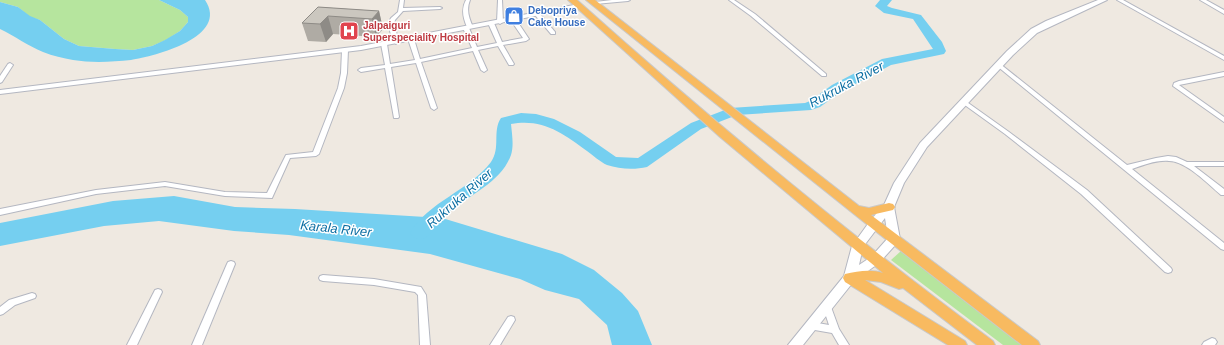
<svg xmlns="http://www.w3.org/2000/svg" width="1224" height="345" font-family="Arial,sans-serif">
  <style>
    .green { fill: #b6e59e }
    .water { fill: #75cff0 }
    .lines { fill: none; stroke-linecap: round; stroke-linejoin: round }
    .river { fill: #75cff0; fill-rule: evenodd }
    .minor-casing { stroke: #b4b7c1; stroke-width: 2 }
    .tertiary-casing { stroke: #b4b7c1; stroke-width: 2 }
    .secondary-casing { stroke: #b4b7c1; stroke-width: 2 }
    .trunk-casing { stroke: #c9c9c9; stroke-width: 2 }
    .minor { fill: #fff; fill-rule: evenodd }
    .tertiary { fill: #fff; fill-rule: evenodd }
    .secondary { fill: #fff; fill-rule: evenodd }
    .trunk { fill: #f8ba60; fill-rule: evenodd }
    .wall { fill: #afaba4 }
    .shaded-wall { fill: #8e8b86 }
    .building { fill: #cbc7bf; stroke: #8e8b86 }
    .labels { text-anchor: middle; stroke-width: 3; stroke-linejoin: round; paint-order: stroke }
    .far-shop-label { font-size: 10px; font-weight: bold; fill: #366cbe; stroke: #fff; text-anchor: start }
    .far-health-label { font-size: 10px; font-weight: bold; fill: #be3a42; stroke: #fff; text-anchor: start }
    .water-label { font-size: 13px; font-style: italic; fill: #0d6fa3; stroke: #fff }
  </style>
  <rect width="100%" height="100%" fill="#efe9e1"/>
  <g class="green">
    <path d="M 0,0 L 159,0 L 180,10 L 188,17 L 188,22 L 180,31 L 166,40 L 152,46 L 133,50 L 115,49 L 79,46 L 64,39 L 40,20 L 30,17 L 18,7 L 0,2 Z"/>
    <path d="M 901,251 L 1028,345 L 1003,345 L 891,260 Z"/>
  </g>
  <g class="water">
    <path d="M 159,0 L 205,0 C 230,37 155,56 131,60 C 112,62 91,63 73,60 C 63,58 53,56 43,52 C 28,46 15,36 0,29 L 0,2 L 18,7 L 30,16 L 40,20 L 64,39 L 79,46 L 115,49 L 133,50 L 152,46 L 165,40 L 180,31 L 188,22 L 188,17 L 180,10 Z"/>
    <path d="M 174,196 L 235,207 L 295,209 L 442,218 L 562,254 L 594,270 L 622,293 L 638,311 L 652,345 L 612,345 L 607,325 L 579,299 L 545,290 L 520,279 L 430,254 L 289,235 L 234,231 L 159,221 L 104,226 L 0,246 L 0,223 L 113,201 Z"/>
  </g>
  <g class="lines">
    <path class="river" d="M 880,0 L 892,0 L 887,6 L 892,8 L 921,15 L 942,42 L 946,51 L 944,54 L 891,65 L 842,91 L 820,107 L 811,110 L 737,115 L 701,129 L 647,167 C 634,170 619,169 607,165 C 600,162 593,155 587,151 C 563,133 542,118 511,124 C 512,134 514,146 511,155 C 501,182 471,194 450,211 C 441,218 435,232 425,238 C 420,240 417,239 413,237 L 410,233 C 429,201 469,191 491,162 C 501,148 492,131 501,118 L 521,113 L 536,114 L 554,119 L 580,132 L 616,157 L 638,158 L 691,123 L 730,108 L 805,103 L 810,101 L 832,85 L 882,59 L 933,49 L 913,19 L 884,13 L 875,6 Z"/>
    <defs>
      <g id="minor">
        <path d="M 400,0 L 404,0 L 403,8 L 440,7 L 442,8 L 440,9 L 403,11 L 395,20 L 394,24 L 399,42 L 396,44 L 393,42 L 388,24 L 391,18 L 398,12 Z"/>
        <path d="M 466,0 L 470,0 C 466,10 469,18 473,27 L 469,28 L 477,47 L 497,43 L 488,23 L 491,21 L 494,23 L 502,42 L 523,38 L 510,19 L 515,18 L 529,39 L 526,41 L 503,45 L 514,64 L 513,65 L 509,65 L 498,46 L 478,50 L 487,70 L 484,72 L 481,70 L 473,51 L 421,62 L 437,108 L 434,110 L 431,108 L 416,63 L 391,67 L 399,117 L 398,118 L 394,118 L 385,68 L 361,72 L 358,70 L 361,68 L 385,65 L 381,44 L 384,42 L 387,44 L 390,64 L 415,60 L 408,39 L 411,37 L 414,39 L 420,59 L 472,48 L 463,28 L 467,27 C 463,18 461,9 466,0 Z"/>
        <path d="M 498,0 L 502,0 L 503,22 L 500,24 L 497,22 Z"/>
        <path d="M 612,0 L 630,0 L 628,1 L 595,4 L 593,3 L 595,2 Z"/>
        <path d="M 729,0 L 734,0 L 755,14 L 826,74 L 826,76 L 822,76 L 751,16 Z"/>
        <path d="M 1117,0 L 1123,0 L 1224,56 L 1224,60 Z"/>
        <path d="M 1200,0 L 1206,0 L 1224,10 L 1224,14 Z"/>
        <path d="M 537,12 L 539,13 L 555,32 L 555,34 L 551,34 L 535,15 L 535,13 Z"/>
        <path d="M 345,48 L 348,50 L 347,73 L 344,88 L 319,154 L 316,156 L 290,158 L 272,198 L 225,196 L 165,186 L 96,194 L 0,215 L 0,209 L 96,190 L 165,182 L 225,192 L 267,193 L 286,155 L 313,152 L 338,88 L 341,73 L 342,50 Z"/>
        <path d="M 10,63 L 13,65 L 2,82 L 0,83 L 0,76 L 8,64 Z"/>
        <path d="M 999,63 L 1127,165 L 1156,158 L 1168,156 L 1176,157 L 1187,162 L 1224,162 L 1224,166 L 1194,166 L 1224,189 L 1224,195 L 1221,195 C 1208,184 1186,161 1169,161 C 1156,160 1144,165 1132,169 L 1224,243 L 1224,250 L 1221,249 L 997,66 L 997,64 Z"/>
        <path d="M 1224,72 L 1224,76 L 1179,85 L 1224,117 L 1224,122 L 1173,86 L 1174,83 L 1179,81 Z"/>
        <path d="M 964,100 L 1009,132 L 1087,190 L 1171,268 L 1172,270 L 1171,272 L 1168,273 L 1165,272 L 1081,194 L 1005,134 L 962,103 L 961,102 L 962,101 Z"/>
        <path d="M 231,261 L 234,262 L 235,264 L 202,345 L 192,345 L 227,264 L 228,262 Z"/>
        <path d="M 323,275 L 374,279 L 421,287 L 426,295 L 430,345 L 420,345 L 418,295 L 415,292 L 374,285 L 323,281 L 320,280 L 319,278 L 320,276 Z"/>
        <path d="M 158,289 L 161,290 L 162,292 L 137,345 L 127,345 L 155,290 Z"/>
        <path d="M 32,293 L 35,294 L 36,296 L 35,298 L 15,305 L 3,314 L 0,315 L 0,307 L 9,300 Z"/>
        <path d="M 827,304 L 830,305 L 831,307 L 839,329 L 849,345 L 839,345 L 832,333 L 809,329 L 808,326 L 809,323 L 812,322 L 829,325 L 823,307 L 824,305 Z"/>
        <path d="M 511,316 L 514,317 L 515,320 L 500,345 L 490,345 L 508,317 Z"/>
        <path d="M 1212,338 L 1215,339 L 1217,342 L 1215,345 L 1202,345 L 1204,342 Z"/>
      </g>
      <path id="tertiary" d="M 579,4 L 581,5 L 581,7 L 361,50 L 0,94 L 0,90 L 361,46 Z"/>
      <path id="secondary" d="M 1098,0 L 1107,0 L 1037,33 L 1013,55 L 927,147 L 904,183 L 894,207 L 900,239 L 898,242 L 879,263 L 854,281 L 803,345 L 788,345 L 844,276 L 852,246 L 870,221 L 884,205 L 894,183 L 920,143 L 1007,51 L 1031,29 L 1046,21 ZM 885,218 L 888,238 L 871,257 L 859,265 L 863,247 Z"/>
      <g id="trunk">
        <path d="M 568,0 L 577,0 C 711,120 848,234 993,341 L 995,345 L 977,345 L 903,288 L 899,289 L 881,282 L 865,280 L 965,341 L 967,345 L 948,345 L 845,282 L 843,278 L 845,274 C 858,271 871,269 883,273 L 720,137 Z"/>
        <path d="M 586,0 L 595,0 L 859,206 L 869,208 L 889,203 L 893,204 L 895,207 L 893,210 L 871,215 L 1038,341 L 1040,345 L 1022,345 L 874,230 Z"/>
      </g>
    </defs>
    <use href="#minor" class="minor-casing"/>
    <use href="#tertiary" class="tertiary-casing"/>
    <use href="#secondary" class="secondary-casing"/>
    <use href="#trunk" class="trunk-casing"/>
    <use href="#minor" class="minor"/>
    <use href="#tertiary" class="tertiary"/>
    <use href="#secondary" class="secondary"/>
    <use href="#trunk" class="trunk"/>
  </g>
  <path class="wall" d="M 318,7 L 379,11 L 383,29 L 376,37 L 333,34 L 326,42 L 308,41 L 302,23 Z"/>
  <g class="shaded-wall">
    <path d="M 379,11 L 383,29 L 376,37 L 372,19 Z"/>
    <path d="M 328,16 L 333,34 L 326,42 L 320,24 Z"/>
  </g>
  <path class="building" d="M 318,7 L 379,11 L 372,19 L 328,16 L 320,24 L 302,23 Z"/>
  <defs>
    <symbol id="shop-square" viewBox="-11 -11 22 22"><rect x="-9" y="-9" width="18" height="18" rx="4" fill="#3f7fe0" stroke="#fff"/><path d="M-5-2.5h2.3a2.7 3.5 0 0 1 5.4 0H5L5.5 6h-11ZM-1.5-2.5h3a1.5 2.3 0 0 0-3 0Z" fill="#fff"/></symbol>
    <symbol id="hospital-square" viewBox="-11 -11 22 22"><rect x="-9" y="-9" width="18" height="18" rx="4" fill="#e0444e" stroke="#fff"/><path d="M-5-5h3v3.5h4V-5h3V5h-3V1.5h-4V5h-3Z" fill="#fff"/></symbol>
  </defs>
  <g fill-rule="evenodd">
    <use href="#shop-square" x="503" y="5" width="22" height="22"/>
    <use href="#hospital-square" x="338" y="20" width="22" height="22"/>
  </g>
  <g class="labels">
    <g class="far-shop-label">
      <text x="528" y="14">Debopriya<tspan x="528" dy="12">Cake House</tspan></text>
    </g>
    <g class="far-health-label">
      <text x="363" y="29">Jalpaiguri<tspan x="363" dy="12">Superspeciality Hospital</tspan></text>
    </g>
    <g class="water-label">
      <text transform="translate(846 84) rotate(-28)" y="5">Rukruka River</text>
      <text transform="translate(459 198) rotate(-41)" y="5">Rukruka River</text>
      <text transform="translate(336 228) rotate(6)" y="5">Karala River</text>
    </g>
  </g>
</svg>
